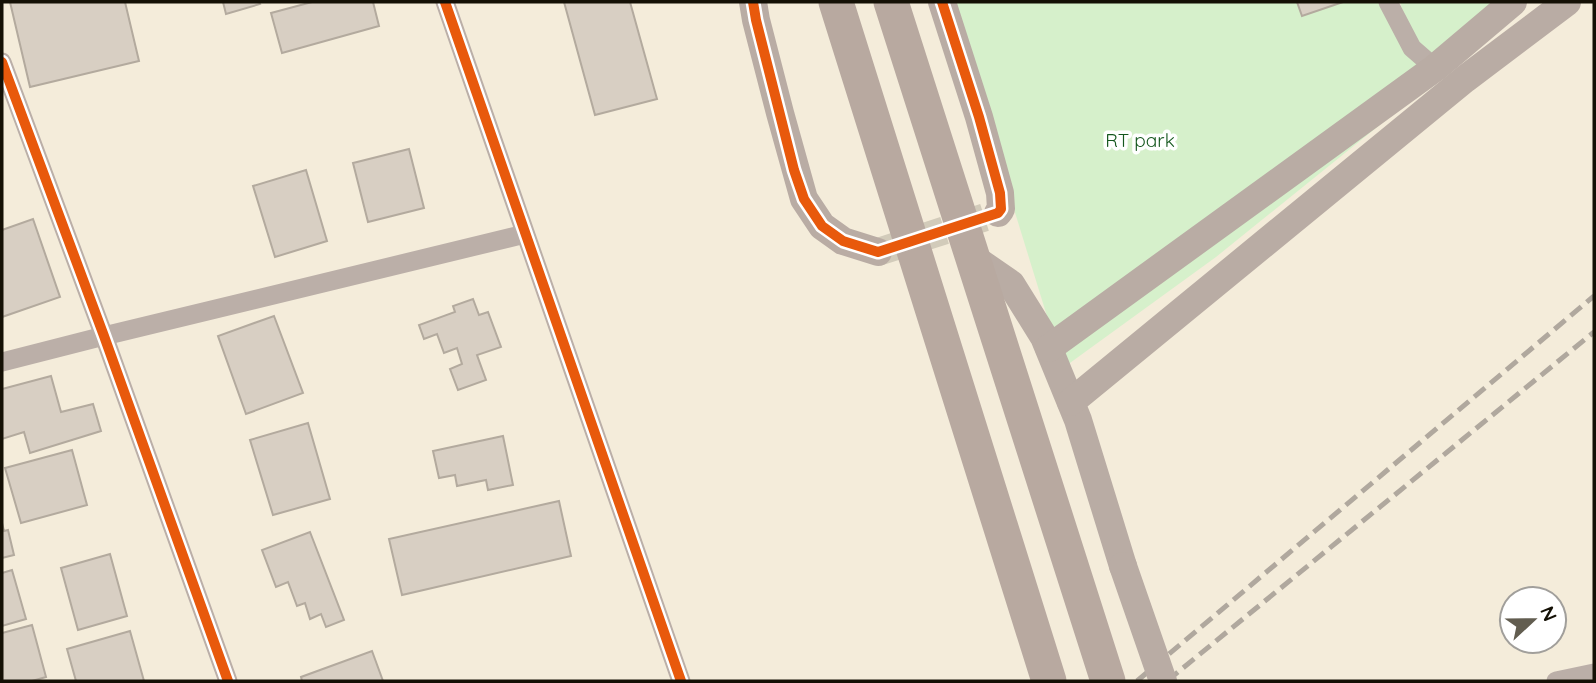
<svg xmlns="http://www.w3.org/2000/svg" width="1596" height="683" font-family="Quicksand,sans-serif">
  <style>
    .green { fill: #d6f0cb }
    .building { fill: #d8cfc3; stroke: #b3aa9e; stroke-width: 2 }
    .lines { fill: none; stroke-linecap: round; stroke-linejoin: round }
    .secondary-tunnel { stroke: #d2cbba; stroke-width: 28; stroke-dasharray: 28 14; stroke-linecap: butt }
    .street { stroke: #bbafa8; stroke-width: 19 }
    .secondary { stroke: #b9aca4; stroke-width: 28 }
    .highway { stroke: #b8a9a0; stroke-width: 35 }
    .rail { stroke: #b0a89e; stroke-width: 5; stroke-dasharray: 14 7; stroke-linecap: butt }
    .secondary-bridge { stroke: #b9aca4; stroke-width: 28 }
    .cycleway-casing { stroke: #fff; stroke-width: 15 }
    .cycleway { stroke: #e8590c; stroke-width: 10 }
    .labels { text-anchor: middle; stroke-width: 7; stroke-linejoin: round; paint-order: stroke }
    .park-label { font-size: 19px; fill: #15571e; stroke: #fff }
  </style>
  <rect width="100%" height="100%" fill="#f4ecda"/>
  <path class="green" d="M 950,2 L 1387,2 L 1415,51 L 1400,2 L 1503,2 L 1433,82 L 1216,257 L 1063,368 Z"/>
  <g class="building">
    <path d="M 10,2 L 125,2 L 139,61 L 30,87 Z"/>
    <path d="M 223,2 L 259,2 L 260,4 L 226,14 Z"/>
    <path d="M 312,2 L 373,2 L 379,26 L 282,53 L 271,13 Z"/>
    <path d="M 564,2 L 630,2 L 657,99 L 595,115 Z"/>
    <path d="M 1297,2 L 1343,2 L 1302,16 Z"/>
    <path d="M 409,149 L 424,208 L 368,222 L 353,163 Z"/>
    <path d="M 306,170 L 327,241 L 275,257 L 253,186 Z"/>
    <path d="M 33,219 L 60,297 L 2,317 L 2,230 Z"/>
    <path d="M 473,299 L 479,315 L 488,312 L 501,347 L 477,355 L 486,380 L 458,390 L 450,369 L 462,364 L 457,348 L 444,353 L 437,334 L 424,339 L 419,325 L 455,312 L 453,306 Z"/>
    <path d="M 274,316 L 303,393 L 246,414 L 218,336 Z"/>
    <path d="M 51,376 L 61,412 L 93,404 L 101,431 L 30,453 L 24,432 L 2,439 L 2,389 Z"/>
    <path d="M 308,423 L 330,499 L 273,515 L 250,440 Z"/>
    <path d="M 503,436 L 513,485 L 488,490 L 486,480 L 457,486 L 455,475 L 439,478 L 433,451 Z"/>
    <path d="M 72,450 L 87,505 L 21,523 L 5,468 Z"/>
    <path d="M 559,501 L 571,556 L 402,595 L 389,539 Z"/>
    <path d="M 2,523 L 4,531 L 8,530 L 14,555 L 2,558 Z"/>
    <path d="M 310,532 L 344,620 L 326,627 L 321,614 L 310,619 L 305,603 L 297,606 L 288,582 L 276,587 L 262,550 Z"/>
    <path d="M 110,554 L 127,616 L 78,630 L 61,568 Z"/>
    <path d="M 12,570 L 26,619 L 2,626 L 2,573 Z"/>
    <path d="M 32,625 L 46,677 L 32,681 L 2,681 L 2,633 Z"/>
    <path d="M 130,631 L 144,681 L 76,681 L 67,649 Z"/>
    <path d="M 372,651 L 383,681 L 302,681 L 301,677 Z"/>
  </g>
  <g class="lines">
    <path class="secondary-tunnel" d="M 878,252 L 998,213"/>
    <g class="street">
      <path d="M 445,2 L 681,681"/>
      <path d="M 1388,2 L 1412,48 L 1435,68"/>
      <path d="M 2,62 L 104,336 L 228,681"/>
      <path d="M 2,362 L 104,336 L 525,234"/>
      <path d="M 1556,681 L 1594,673"/>
    </g>
    <g class="secondary">
      <path d="M 753,2 L 756,20 L 780,113 L 804,199 L 822,226 L 843,241 L 878,252"/>
      <path d="M 942,2 L 979,117 L 1000,193 L 1001,209 L 998,213"/>
      <path d="M 972,257 L 1011,284 L 1044,337 L 1078,420 L 1123,566"/>
      <path d="M 1049,348 L 1435,68 L 1513,2"/>
      <path d="M 1071,402 L 1465,79 L 1567,2"/>
    </g>
    <g class="highway">
      <path d="M 836,2 L 1049,681"/>
      <path d="M 891,2 L 1108,681"/>
    </g>
    <g class="rail">
      <path d="M 1137,681 L 1594,296"/>
      <path d="M 1167,681 L 1594,332"/>
    </g>
    <path class="secondary-bridge" d="M 1123,566 L 1163,681"/>
    <defs>
      <g id="cycleway">
        <path d="M 445,2 L 681,681"/>
        <path d="M 753,2 L 756,20 L 794,170 L 804,199 L 822,226 L 843,241 L 878,252 L 998,213 L 1001,209 L 1000,193 L 979,117 L 942,2"/>
        <path d="M 2,62 L 104,336 L 228,681"/>
      </g>
    </defs>
    <use href="#cycleway" class="cycleway-casing"/>
    <use href="#cycleway" class="cycleway"/>
  </g>
  <g class="labels">
    <g class="park-label">
      <text x="1140" y="147">RT park</text>
    </g>
  </g>
  <rect width="1596" height="683" fill="none" stroke="#141005" stroke-width="7"/>
  <g transform="translate(1533 620) rotate(68)"><circle r="33" fill="#ffffff" stroke="#a19f9b" stroke-width="2"/>
  <path d="M0-5L12 26L0 18L-12 26Z" fill="#625d50"/>
  <text y="-10" font-size="19" font-weight="bold" text-anchor="middle" fill="#141005">N</text>
  </g>
</svg>
